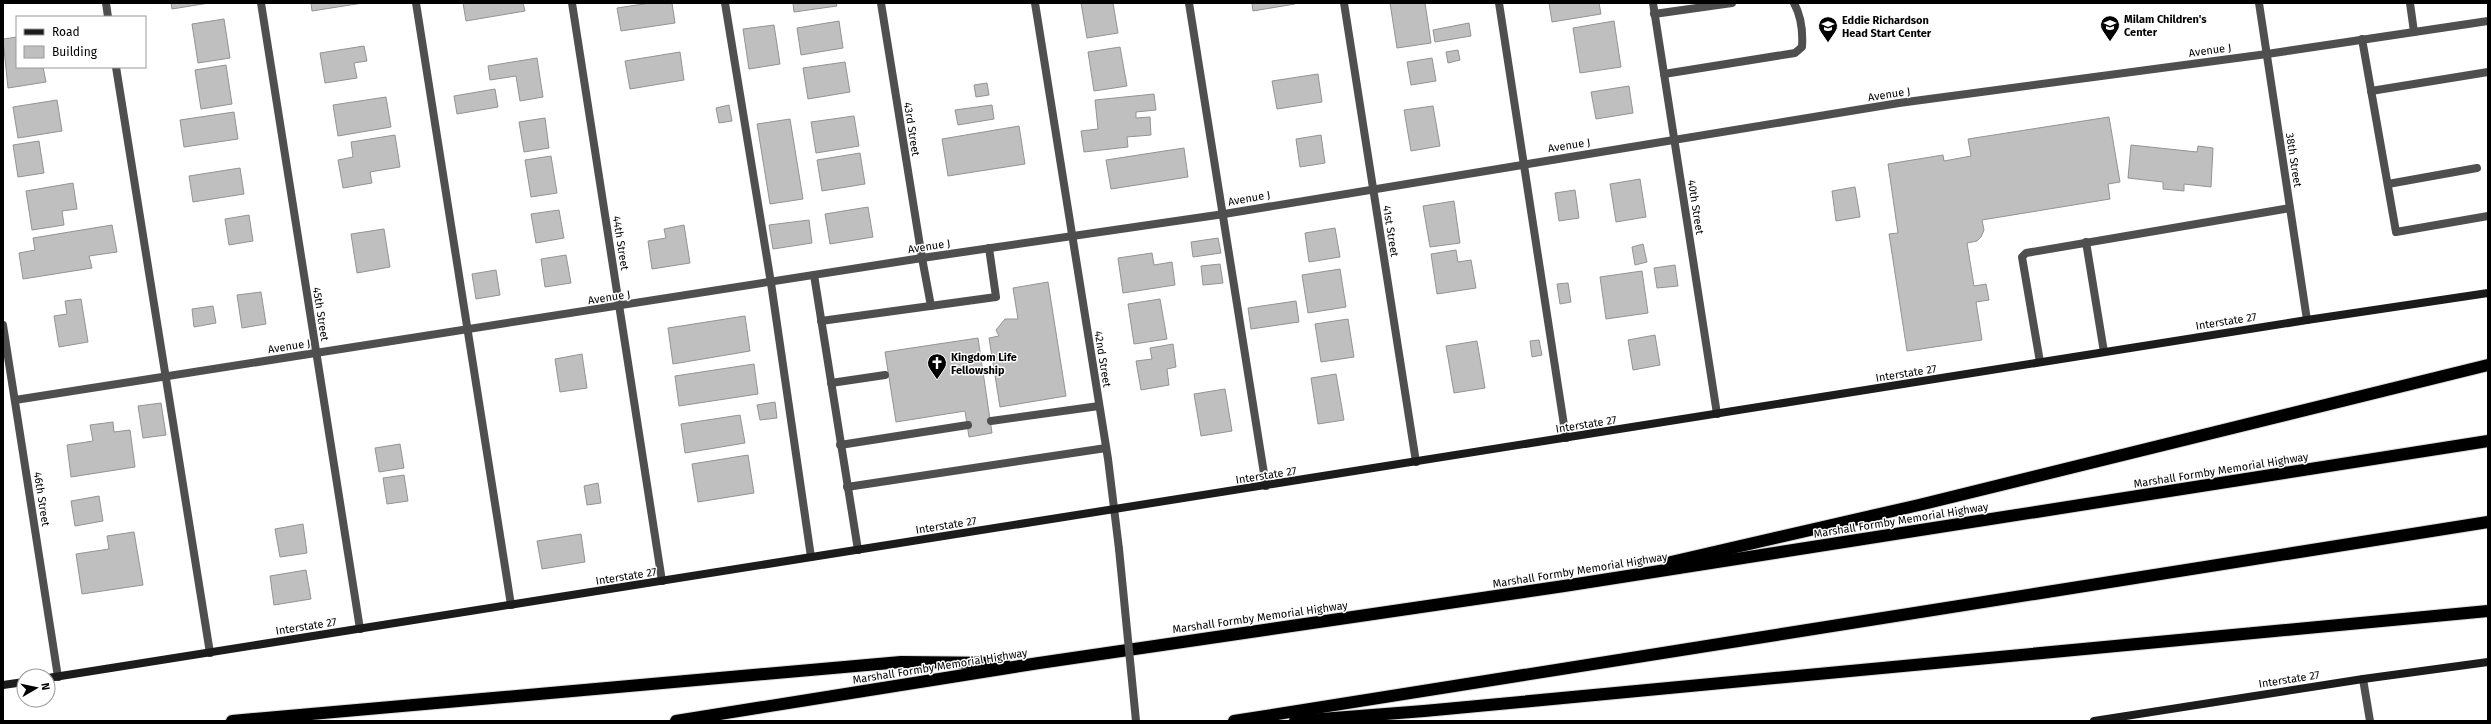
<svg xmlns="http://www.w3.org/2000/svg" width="2491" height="724" font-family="'Fira Sans',sans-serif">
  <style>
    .building { fill: #bfbfbf; stroke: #939393 }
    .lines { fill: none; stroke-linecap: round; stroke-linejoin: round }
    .motorway-casing { stroke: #dbdbdb; stroke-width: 14 }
    .service { stroke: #4f4f4f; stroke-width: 8 }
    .minor { stroke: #4f4f4f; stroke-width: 8 }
    .tertiary { stroke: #4f4f4f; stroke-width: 8 }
    .secondary { stroke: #1c1c1c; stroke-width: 8 }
    .motorway { stroke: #000; stroke-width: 12 }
    .tertiary-bridge { stroke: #4f4f4f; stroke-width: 8 }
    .labels { text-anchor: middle; stroke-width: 3; stroke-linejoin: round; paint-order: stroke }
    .poi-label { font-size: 11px; font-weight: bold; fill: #000; stroke: #fff; text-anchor: start }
    .street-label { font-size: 11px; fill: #000; stroke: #fff }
  </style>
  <rect width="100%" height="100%" fill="#fff"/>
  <g class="building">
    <path d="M 171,3 L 209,3 L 172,9 Z"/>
    <path d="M 311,3 L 363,3 L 312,11 Z"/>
    <path d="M 463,3 L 523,3 L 525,11 L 466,21 Z"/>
    <path d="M 650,3 L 672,3 L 675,23 L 621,31 L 617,8 Z"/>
    <path d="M 793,3 L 836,3 L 837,6 L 794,12 Z"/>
    <path d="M 1081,3 L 1113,3 L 1118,33 L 1087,38 Z"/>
    <path d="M 1252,3 L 1295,3 L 1295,4 L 1253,11 Z"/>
    <path d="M 1390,3 L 1425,3 L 1431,43 L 1397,48 Z"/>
    <path d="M 1549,3 L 1599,3 L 1601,14 L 1552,22 Z"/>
    <path d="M 224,19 L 230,58 L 198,63 L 192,24 Z"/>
    <path d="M 839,21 L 843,48 L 801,55 L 797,28 Z"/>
    <path d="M 1614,21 L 1621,67 L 1580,73 L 1573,28 Z"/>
    <path d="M 1469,23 L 1471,36 L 1435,42 L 1433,30 Z"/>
    <path d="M 774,25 L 780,64 L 749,69 L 743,29 Z"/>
    <path d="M 17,37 L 17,67 L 43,67 L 46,82 L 8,88 L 3,39 Z"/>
    <path d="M 364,46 L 367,61 L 354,63 L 357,78 L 325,83 L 320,53 Z"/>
    <path d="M 1120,47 L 1127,86 L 1094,91 L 1088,52 Z"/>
    <path d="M 1458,50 L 1460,60 L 1448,63 L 1446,52 Z"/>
    <path d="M 680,52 L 684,80 L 630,89 L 625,61 Z"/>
    <path d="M 537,58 L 543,97 L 520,101 L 516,76 L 490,80 L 488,66 Z"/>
    <path d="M 1432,58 L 1436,81 L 1411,85 L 1407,62 Z"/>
    <path d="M 845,62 L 850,92 L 808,99 L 803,68 Z"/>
    <path d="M 226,65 L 232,104 L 201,109 L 195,70 Z"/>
    <path d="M 1318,74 L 1322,102 L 1277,109 L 1272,81 Z"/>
    <path d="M 987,83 L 989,95 L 976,97 L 974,85 Z"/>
    <path d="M 1629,86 L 1633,113 L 1596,119 L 1591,92 Z"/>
    <path d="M 495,89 L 498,107 L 457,114 L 454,96 Z"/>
    <path d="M 1154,94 L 1156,110 L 1136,112 L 1136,118 L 1150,117 L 1151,135 L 1127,137 L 1128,147 L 1084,152 L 1081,131 L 1098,129 L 1095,100 Z"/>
    <path d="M 386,97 L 391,127 L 338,136 L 333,105 Z"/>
    <path d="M 57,100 L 62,131 L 18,138 L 13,107 Z"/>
    <path d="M 729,105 L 732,121 L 719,123 L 716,108 Z"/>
    <path d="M 992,105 L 994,119 L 958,125 L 955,110 Z"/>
    <path d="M 1433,106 L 1440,146 L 1411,151 L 1404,110 Z"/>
    <path d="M 234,112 L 238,139 L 184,147 L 180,120 Z"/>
    <path d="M 854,116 L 859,146 L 816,153 L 811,122 Z"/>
    <path d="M 2109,117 L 2120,182 L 2108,184 L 2110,199 L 1982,220 L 1984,230 L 1981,237 L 1977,241 L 1967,243 L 1974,286 L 1986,284 L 1989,300 L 1976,302 L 1982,340 L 1907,351 L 1889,234 L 1898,233 L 1888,164 L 1943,155 L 1944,161 L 1971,156 L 1968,139 Z"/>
    <path d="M 545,118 L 549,148 L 524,152 L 519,122 Z"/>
    <path d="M 790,119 L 803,199 L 770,204 L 757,124 Z"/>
    <path d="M 1019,126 L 1025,164 L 948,176 L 942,139 Z"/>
    <path d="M 395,135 L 400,167 L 370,172 L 372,183 L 343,188 L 338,160 L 353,157 L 351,142 Z"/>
    <path d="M 1321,135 L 1325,163 L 1300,167 L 1296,139 Z"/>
    <path d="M 39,141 L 44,173 L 18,177 L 13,145 Z"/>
    <path d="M 2131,145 L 2197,152 L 2198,146 L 2213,148 L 2211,187 L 2184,184 L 2184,191 L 2163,189 L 2163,182 L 2128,178 Z"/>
    <path d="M 1184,148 L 1188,177 L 1111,189 L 1106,160 Z"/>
    <path d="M 860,153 L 865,184 L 822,191 L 817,160 Z"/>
    <path d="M 551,156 L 557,193 L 531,197 L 525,160 Z"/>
    <path d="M 240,168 L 244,194 L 193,202 L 189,176 Z"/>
    <path d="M 1640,179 L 1646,217 L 1616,222 L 1610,184 Z"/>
    <path d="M 73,183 L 77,209 L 62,211 L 64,225 L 32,230 L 26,191 Z"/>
    <path d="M 1855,187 L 1860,217 L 1836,221 L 1832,191 Z"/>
    <path d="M 1575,190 L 1579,218 L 1559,221 L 1555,193 Z"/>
    <path d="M 1454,201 L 1460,243 L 1430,247 L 1423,206 Z"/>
    <path d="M 868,207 L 873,237 L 830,244 L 825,214 Z"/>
    <path d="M 559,210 L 564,238 L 536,243 L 531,214 Z"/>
    <path d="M 249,215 L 253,241 L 229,245 L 225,219 Z"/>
    <path d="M 809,220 L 812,243 L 773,249 L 769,225 Z"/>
    <path d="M 112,225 L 117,252 L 89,256 L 92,268 L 23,279 L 19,253 L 35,250 L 33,238 Z"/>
    <path d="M 684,225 L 690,263 L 652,269 L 648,241 L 666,238 L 664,229 Z"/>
    <path d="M 1335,228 L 1340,257 L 1309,262 L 1305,233 Z"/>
    <path d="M 384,229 L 390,267 L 357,273 L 351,234 Z"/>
    <path d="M 1218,238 L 1221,253 L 1193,257 L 1191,242 Z"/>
    <path d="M 1643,244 L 1647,262 L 1635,265 L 1632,247 Z"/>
    <path d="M 1456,250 L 1458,262 L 1471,260 L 1476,288 L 1437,294 L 1431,254 Z"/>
    <path d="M 1152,253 L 1154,265 L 1172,262 L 1175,285 L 1123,293 L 1118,258 Z"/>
    <path d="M 566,255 L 571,283 L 545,287 L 541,259 Z"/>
    <path d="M 1220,264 L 1223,283 L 1203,285 L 1201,266 Z"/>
    <path d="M 1675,265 L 1678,286 L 1657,288 L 1654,268 Z"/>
    <path d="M 1340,269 L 1346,307 L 1308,313 L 1302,275 Z"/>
    <path d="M 496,270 L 500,295 L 476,299 L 472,274 Z"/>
    <path d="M 1642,271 L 1648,313 L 1606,319 L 1600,277 Z"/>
    <path d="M 1048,282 L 1066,396 L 1000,407 L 989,338 L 999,336 L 996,330 L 1005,319 L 1018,319 L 1013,288 Z"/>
    <path d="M 1568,283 L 1571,302 L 1560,304 L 1557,284 Z"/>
    <path d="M 261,292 L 266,324 L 242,328 L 237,295 Z"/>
    <path d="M 81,299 L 88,342 L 59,347 L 54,316 L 67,314 L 65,301 Z"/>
    <path d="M 1160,299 L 1167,339 L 1134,344 L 1128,304 Z"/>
    <path d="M 1296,301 L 1299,322 L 1251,329 L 1248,308 Z"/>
    <path d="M 213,306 L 216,323 L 194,327 L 192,309 Z"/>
    <path d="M 745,316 L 750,351 L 673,364 L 668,328 Z"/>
    <path d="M 1348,319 L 1354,357 L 1321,362 L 1315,324 Z"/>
    <path d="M 1655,335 L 1660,365 L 1633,370 L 1628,340 Z"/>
    <path d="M 978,338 L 992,433 L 969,437 L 965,411 L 896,422 L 885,352 Z"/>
    <path d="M 1539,340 L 1542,355 L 1532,357 L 1530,341 Z"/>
    <path d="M 1477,341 L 1485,388 L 1454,393 L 1446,346 Z"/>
    <path d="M 1173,344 L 1176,367 L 1167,369 L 1169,385 L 1141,390 L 1136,361 L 1152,359 L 1150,348 Z"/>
    <path d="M 582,354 L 587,388 L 560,392 L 555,359 Z"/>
    <path d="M 754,364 L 758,394 L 679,406 L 675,376 Z"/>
    <path d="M 1336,374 L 1344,420 L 1318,424 L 1311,378 Z"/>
    <path d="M 1225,389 L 1232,431 L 1201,436 L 1194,394 Z"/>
    <path d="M 775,402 L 777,418 L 760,420 L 757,405 Z"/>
    <path d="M 161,403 L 166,435 L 143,438 L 138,406 Z"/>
    <path d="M 740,415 L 745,443 L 685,453 L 681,424 Z"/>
    <path d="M 113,422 L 114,432 L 130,430 L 135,467 L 71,477 L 67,445 L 93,441 L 90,425 Z"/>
    <path d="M 400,444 L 404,468 L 379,472 L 375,448 Z"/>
    <path d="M 748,455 L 754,493 L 698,502 L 692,464 Z"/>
    <path d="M 404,475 L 408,501 L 387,504 L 383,478 Z"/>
    <path d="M 598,483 L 601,503 L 587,505 L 584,486 Z"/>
    <path d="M 99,496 L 103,521 L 75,526 L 71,501 Z"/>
    <path d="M 303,524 L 307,553 L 280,557 L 275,529 Z"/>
    <path d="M 134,532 L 143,585 L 82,594 L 76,554 L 109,549 L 107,536 Z"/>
    <path d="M 581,534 L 585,562 L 542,569 L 537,541 Z"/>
    <path d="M 306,570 L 311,599 L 274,605 L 270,576 Z"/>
  </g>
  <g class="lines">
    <defs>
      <g id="motorway">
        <path d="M 1671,562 L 1919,505 L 2488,365"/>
        <path d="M 232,721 L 901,662 L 1004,663"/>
        <path d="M 676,721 L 1039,663 L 1564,586 L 2488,441"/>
        <path d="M 1234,721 L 2488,522"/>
        <path d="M 1295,721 L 1424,711 L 2488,611"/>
      </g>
    </defs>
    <use href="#motorway" class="motorway-casing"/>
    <g class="service">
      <path d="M 106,3 L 108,17"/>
      <path d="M 416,3 L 511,605"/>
      <path d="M 725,3 L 771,283 L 811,557"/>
      <path d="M 1189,3 L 1266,486"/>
      <path d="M 1499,3 L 1566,438"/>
      <path d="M 2410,3 L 2414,32"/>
      <path d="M 1654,14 L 1732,3"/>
      <path d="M 2362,39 L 2396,232 L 2488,216"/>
      <path d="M 116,67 L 210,653"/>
      <path d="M 1664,74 L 1795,53 L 1802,47 C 1803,32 1801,16 1794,3"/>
      <path d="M 2371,91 L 2488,72"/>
      <path d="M 2388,184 L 2477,168"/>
      <path d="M 2086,242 L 2104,352"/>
      <path d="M 922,258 L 931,306"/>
      <path d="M 814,275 L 858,550"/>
      <path d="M 821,321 L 996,297 L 989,248"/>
      <path d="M 2040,362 L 2022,257 L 2026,253 L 2290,208"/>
      <path d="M 831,383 L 885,375"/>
      <path d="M 991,421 L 1099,406"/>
      <path d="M 840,445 L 968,425"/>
      <path d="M 847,487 L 1106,448"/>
    </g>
    <g class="minor">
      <path d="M 261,3 L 360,629"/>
      <path d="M 572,3 L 662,581"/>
      <path d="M 881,3 L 922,258"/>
      <path d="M 1344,3 L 1416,462"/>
      <path d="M 1653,3 L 1717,414"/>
      <path d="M 2259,3 L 2307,320"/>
      <path d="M 3,325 L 58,677"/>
      <path d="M 15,400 L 922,258 L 1224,214 L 1899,103 L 2267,54 L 2488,21"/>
      <path d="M 2363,679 L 2370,721"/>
    </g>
    <path class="tertiary" d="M 1035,3 L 1108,459 L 1119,549"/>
    <g class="secondary">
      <path d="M 48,678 L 2307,320 L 2488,293"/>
      <path d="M 3,685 L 24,682"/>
      <path d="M 2094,721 L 2363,679 L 2488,662"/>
    </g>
    <use href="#motorway" class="motorway"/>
    <path class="tertiary-bridge" d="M 1119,549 L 1136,721"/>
  </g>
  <defs>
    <symbol id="school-pin" viewBox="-11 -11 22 30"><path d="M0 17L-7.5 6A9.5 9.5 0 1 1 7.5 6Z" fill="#000" stroke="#fff"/><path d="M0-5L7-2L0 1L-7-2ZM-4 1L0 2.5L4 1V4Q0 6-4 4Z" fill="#fff"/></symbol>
    <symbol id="church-pin" viewBox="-11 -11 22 30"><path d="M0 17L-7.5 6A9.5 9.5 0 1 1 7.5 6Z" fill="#000" stroke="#fff"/><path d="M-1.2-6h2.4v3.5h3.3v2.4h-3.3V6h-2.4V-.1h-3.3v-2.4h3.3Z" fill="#fff"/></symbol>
  </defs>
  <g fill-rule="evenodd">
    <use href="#school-pin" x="2099" y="14" width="22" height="30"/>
    <use href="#school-pin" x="1817" y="15" width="22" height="30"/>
    <use href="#church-pin" x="926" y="352" width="22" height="30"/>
  </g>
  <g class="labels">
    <g class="poi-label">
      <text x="2124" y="23">Milam Children's<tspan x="2124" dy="13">Center</tspan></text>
      <text x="1842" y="24">Eddie Richardson<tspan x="1842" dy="13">Head Start Center</tspan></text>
      <text x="951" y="361">Kingdom Life<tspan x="951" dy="13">Fellowship</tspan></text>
    </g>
    <g class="street-label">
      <text transform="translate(2210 50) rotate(-8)" y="4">Avenue J</text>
      <text transform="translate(1889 94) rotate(-9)" y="4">Avenue J</text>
      <text transform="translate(912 129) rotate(81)" y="4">43rd Street</text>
      <text transform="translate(1569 145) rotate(-9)" y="4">Avenue J</text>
      <text transform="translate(2294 160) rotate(81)" y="4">38th Street</text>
      <text transform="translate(1249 198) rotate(-10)" y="4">Avenue J</text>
      <text transform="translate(1696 207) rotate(81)" y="4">40th Street</text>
      <text transform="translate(1391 231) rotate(81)" y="4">41st Street</text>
      <text transform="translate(621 243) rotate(81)" y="4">44th Street</text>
      <text transform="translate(929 246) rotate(-9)" y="4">Avenue J</text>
      <text transform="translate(609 297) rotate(-9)" y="4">Avenue J</text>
      <text transform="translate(321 314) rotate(81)" y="4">45th Street</text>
      <text transform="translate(2226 321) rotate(-9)" y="4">Interstate 27</text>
      <text transform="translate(289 346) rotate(-9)" y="4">Avenue J</text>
      <text transform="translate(1103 359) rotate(81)" y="4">42nd Street</text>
      <text transform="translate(1906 373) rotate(-9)" y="4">Interstate 27</text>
      <text transform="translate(1586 424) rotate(-9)" y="4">Interstate 27</text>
      <text transform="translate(2221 470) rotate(-9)" y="4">Marshall Formby Memorial Highway</text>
      <text transform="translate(1266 475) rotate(-9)" y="4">Interstate 27</text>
      <text transform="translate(42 499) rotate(81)" y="4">46th Street</text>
      <text transform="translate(1901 520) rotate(-9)" y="4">Marshall Formby Memorial Highway</text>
      <text transform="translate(946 525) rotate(-9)" y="4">Interstate 27</text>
      <text transform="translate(1580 570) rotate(-9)" y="4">Marshall Formby Memorial Highway</text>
      <text transform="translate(626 576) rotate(-9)" y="4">Interstate 27</text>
      <text transform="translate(1260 617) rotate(-8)" y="4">Marshall Formby Memorial Highway</text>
      <text transform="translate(306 626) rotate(-9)" y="4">Interstate 27</text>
      <text transform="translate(940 666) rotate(-9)" y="4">Marshall Formby Memorial Highway</text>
      <text transform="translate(2289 679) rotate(-9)" y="4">Interstate 27</text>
    </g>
  </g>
  <rect width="2491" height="724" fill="none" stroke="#000000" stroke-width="8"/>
  <rect x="16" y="16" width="130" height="52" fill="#ffffff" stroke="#999999"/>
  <rect x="24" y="29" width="20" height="6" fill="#1c1c1c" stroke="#999999"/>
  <text x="52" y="36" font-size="12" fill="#000000">Road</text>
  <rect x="24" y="46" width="20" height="12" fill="#bfbfbf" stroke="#999999"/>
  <text x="52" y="56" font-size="12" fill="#000000">Building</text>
  <g transform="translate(36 688) rotate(81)"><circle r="19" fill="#ffffff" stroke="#999999"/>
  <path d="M0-3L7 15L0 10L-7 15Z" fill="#000000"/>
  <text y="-6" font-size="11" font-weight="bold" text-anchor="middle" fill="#000000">N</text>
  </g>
</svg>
